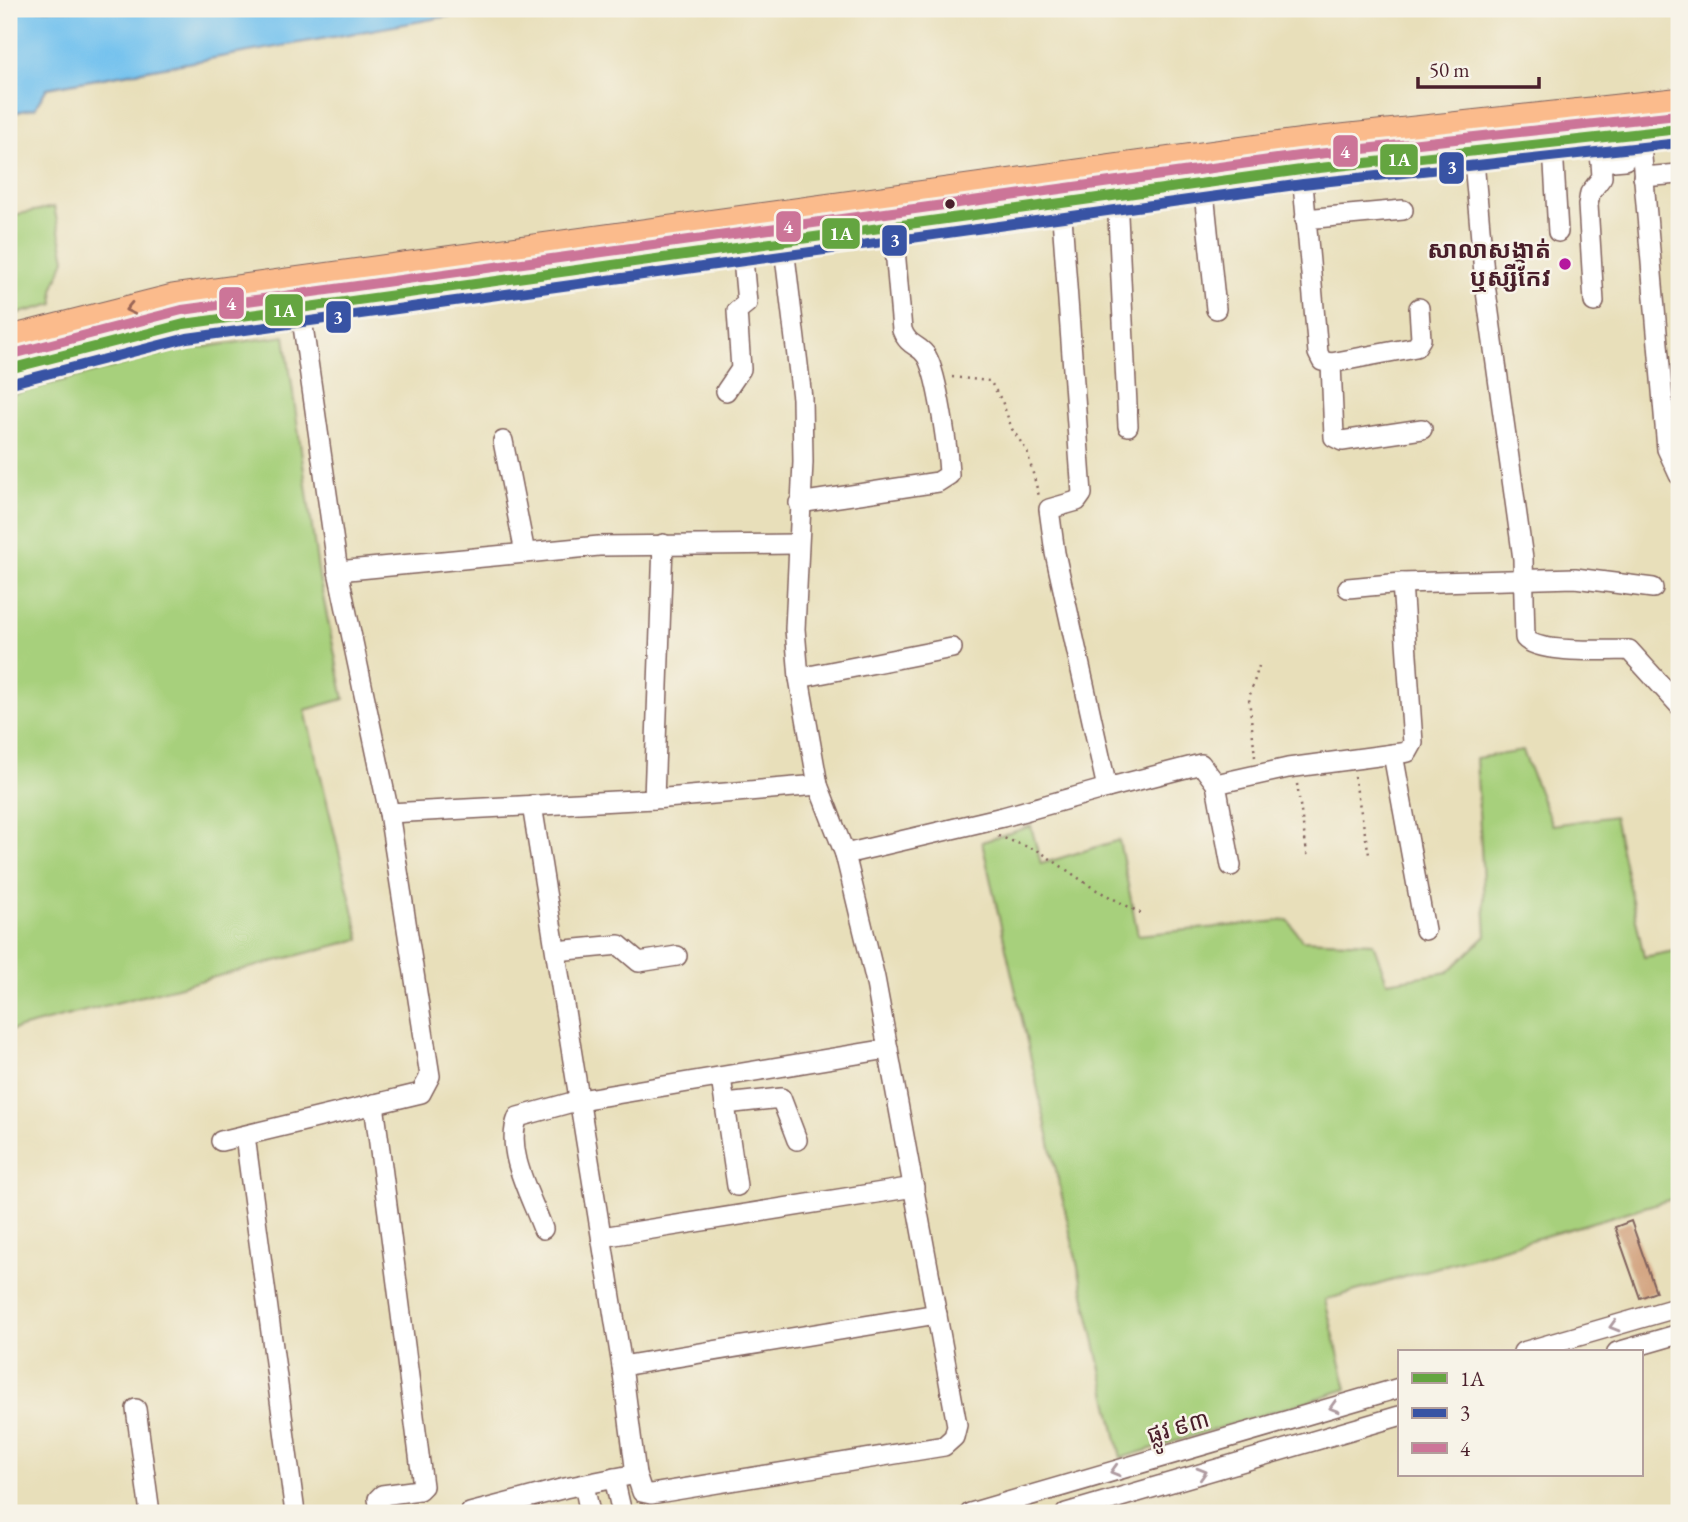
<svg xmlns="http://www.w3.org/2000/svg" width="1688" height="1522" font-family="'EB Garamond','Noto Sans Khmer',serif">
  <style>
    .green { fill: #a7d07b; stroke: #787853; stroke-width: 2 }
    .water { fill: #74c2ee; stroke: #5f708c; stroke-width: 2 }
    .building { fill: #d1a07c }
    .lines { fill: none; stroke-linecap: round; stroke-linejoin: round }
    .minor-casing { stroke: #81625d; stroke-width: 22 }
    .highway-casing { stroke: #81625d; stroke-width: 32 }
    .path { stroke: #81625d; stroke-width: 2.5; stroke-dasharray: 2 5; stroke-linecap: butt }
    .minor { stroke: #fff; stroke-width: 19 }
    .highway { stroke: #fbbb8c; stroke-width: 30 }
    .bus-1-casing { stroke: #f7f3e8; stroke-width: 16 }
    .bus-2-casing { stroke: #f7f3e8; stroke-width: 16 }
    .bus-3-casing { stroke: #f7f3e8; stroke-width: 16 }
    .bus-1 { stroke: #64a540; stroke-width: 10 }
    .bus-2 { stroke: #3853a4; stroke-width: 10 }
    .bus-3 { stroke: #cc7598; stroke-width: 10 }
    .oneway { stroke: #9a6557 }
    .oneway2 { stroke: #ae9aa0 }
    .bus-dot { fill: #4a1f2b; stroke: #f7f3e8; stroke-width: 2.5 }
    .poi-dot { fill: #b5179e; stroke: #f7f3e8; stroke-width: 2.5 }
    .labels { text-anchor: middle; stroke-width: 5; stroke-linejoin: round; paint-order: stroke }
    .poi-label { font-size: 24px; font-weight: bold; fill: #4a1f2b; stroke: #f7f3e8; text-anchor: end }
    .street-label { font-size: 24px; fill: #4a1f2b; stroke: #f7f3e8 }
    .line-badge { stroke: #f7f3e8; stroke-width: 2.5 }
    .badge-label { font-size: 19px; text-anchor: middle; font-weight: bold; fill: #fff }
  </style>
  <rect width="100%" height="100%" fill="#f7f3e8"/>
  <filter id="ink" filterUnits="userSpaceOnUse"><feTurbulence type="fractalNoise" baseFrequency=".0143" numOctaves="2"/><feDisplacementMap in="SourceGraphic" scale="14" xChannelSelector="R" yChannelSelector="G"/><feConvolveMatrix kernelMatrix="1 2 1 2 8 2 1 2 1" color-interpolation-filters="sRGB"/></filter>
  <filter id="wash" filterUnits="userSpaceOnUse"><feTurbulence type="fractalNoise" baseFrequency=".00686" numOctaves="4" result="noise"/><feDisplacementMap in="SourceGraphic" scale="28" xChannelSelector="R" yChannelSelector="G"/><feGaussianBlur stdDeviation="1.57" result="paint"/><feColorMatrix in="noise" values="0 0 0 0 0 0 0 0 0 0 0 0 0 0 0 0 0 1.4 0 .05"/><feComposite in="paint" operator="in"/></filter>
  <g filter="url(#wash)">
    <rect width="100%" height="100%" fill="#e8dfba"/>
    <g class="green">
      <path d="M 54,207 L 65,259 L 53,290 L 54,304 L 9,316 L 9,216 Z"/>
      <path d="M 285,336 L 319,577 L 344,699 L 305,710 L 360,939 L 9,1031 L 9,395 L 173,351 Z"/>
      <path d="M 1523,751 L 1552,825 L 1614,816 L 1644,957 L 1679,950 L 1679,1197 L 1325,1300 L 1347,1389 L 1121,1458 L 982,842 L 1031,826 L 1041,864 L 1119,840 L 1138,935 L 1288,920 L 1302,940 L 1373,943 L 1387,982 L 1448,972 L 1486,936 L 1476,758 Z"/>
    </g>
    <path class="water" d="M 9,9 L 489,9 L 47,88 L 35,108 L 9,114 Z"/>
    <g id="blocks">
      <path class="building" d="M 1631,1221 L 1656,1292 L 1640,1298 L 1615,1227 Z"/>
    </g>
  </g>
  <g filter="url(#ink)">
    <use href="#blocks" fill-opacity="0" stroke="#81625d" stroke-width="2"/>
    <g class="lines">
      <defs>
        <g id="minor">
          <path d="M 1639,122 L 1667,449 L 1679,475"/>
          <path d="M 1552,131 L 1558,232"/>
          <path d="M 1473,150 L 1485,284 L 1523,559 L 1525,638 C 1538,654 1607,650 1629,650 L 1679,705"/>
          <path d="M 1599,152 L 1601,162 L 1625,160 L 1624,135"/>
          <path d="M 1301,161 L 1318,353 L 1322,361 L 1331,363 L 1416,347 L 1421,339 L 1419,308"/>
          <path d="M 1202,173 L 1216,309"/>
          <path d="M 1643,177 L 1679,174"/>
          <path d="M 1117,195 L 1128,426"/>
          <path d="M 1061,203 L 1082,494 L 1077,501 L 1049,509 L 1055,553 L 1107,788 L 1201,764 L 1216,784"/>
          <path d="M 1305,219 L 1403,210"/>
          <path d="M 1594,302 L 1588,205 L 1590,193 L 1602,177 L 1601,162"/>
          <path d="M 1331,363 L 1334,437 L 1342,441 L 1422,429"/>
          <path d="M 726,391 L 741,369 L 737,311 L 747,303 L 742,248"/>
          <path d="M 503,441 L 525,553"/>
          <path d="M 799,503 L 938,482 L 949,475 C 948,450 938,377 927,357 C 920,344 909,348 902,330 L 893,226"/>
          <path d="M 338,571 L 599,546 L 797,544"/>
          <path d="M 1402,583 L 1413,743 L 1408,752 L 1393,754 L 1425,930"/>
          <path d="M 1348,588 L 1402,583 L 1575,578 L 1653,588"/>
          <path d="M 799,678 L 952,648"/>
          <path d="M 654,799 L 663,544"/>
          <path d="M 532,805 L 622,1366 L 636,1474 L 642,1492 L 651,1494 L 944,1446 L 954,1437 L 957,1425 L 875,978 L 845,854 L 818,785 L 799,678 L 795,629 L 803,462 L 802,398 L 782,231"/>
          <path d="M 389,813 L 654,799 L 818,785"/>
          <path d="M 845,854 L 1003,817 L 1107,788"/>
          <path d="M 1231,866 L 1216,784 L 1288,768 L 1393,754"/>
          <path d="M 556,951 L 619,945 L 639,962 L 677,956"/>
          <path d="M 721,1078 L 737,1186"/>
          <path d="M 374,1104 L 423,1486 L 419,1490 L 382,1495 L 378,1499 L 381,1513"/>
          <path d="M 725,1104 L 781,1098 L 797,1140"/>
          <path d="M 245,1136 L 295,1513"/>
          <path d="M 221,1141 L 421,1093 L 430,1076 L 389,813 L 338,571 L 299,298"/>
          <path d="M 543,1229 C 531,1196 504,1151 518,1117 L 580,1100 L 888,1049"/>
          <path d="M 602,1237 L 914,1187"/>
          <path d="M 1523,1352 L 1679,1307"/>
          <path d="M 1617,1352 L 1679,1334"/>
          <path d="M 622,1366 L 937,1314"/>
          <path d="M 136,1409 L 150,1513"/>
          <path d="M 614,1478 L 622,1513"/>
          <path d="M 584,1485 L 590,1513"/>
          <path d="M 470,1513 L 565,1488 L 636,1474"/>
          <path d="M 970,1513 L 1399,1388"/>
          <path d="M 1066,1513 L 1399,1416"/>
        </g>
        <g id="highway">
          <path d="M 9,341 L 175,299 L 1300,144 L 1679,103"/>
          <path d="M 9,369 L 184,324 L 1301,170 L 1679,129"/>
        </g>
      </defs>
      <use href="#minor" class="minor-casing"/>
      <use href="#highway" class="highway-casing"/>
      <g class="path">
        <path d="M 952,377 L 990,381 L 1002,401 L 1012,429 L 1027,451 L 1039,496"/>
        <path d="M 1255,757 L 1249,698 L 1259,666"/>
        <path d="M 1354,776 L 1369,854"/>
        <path d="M 1297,784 L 1308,860"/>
        <path d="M 998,836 L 1039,851 L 1093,888 L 1144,915"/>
      </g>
      <use href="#minor" class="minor"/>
      <use href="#highway" class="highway"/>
      <defs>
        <path id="bus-1" d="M 9,369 L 184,324 L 1301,170 L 1679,129"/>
        <path id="bus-2" d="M 12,383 L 187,338 L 1303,184 L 1679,143"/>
        <path id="bus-3" d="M 9,355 L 182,310 L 1299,156 L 1677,115"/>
      </defs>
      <use href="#bus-1" class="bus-1-casing"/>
      <use href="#bus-2" class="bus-2-casing"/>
      <use href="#bus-3" class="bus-3-casing"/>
      <use href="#bus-1" class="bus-1"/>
      <use href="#bus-2" class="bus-2"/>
      <use href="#bus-3" class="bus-3"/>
    </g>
    <defs><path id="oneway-chevron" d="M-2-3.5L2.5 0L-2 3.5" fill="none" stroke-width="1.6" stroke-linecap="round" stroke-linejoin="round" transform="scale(1.75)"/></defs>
    <use class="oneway" href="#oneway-chevron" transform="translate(130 309) rotate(167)"/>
    <g class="oneway2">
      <use href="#oneway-chevron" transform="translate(1614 1326) rotate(164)"/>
      <use href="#oneway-chevron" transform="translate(1334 1407) rotate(164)"/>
      <use href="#oneway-chevron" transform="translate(1115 1471) rotate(164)"/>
      <use href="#oneway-chevron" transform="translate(1202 1473) rotate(-16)"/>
    </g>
  </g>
  <circle class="bus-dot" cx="950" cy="204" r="6"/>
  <circle class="poi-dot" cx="1565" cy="264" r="7"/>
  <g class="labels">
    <g class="poi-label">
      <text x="1551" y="258">សាលាសង្កាត់<tspan x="1551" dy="28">ឬស្សីកែវ</tspan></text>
    </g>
    <g class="street-label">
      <text transform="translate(1178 1427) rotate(-16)" y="8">ផ្លូវ ៩៣</text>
    </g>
  </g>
  <g class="line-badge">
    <rect x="1332" y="134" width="27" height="34" rx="7" fill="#cc7598"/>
    <rect x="1379" y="143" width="40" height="33" rx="7" fill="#64a540"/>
    <rect x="1438" y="151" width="27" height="34" rx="7" fill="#3853a4"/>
    <rect x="775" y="210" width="27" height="33" rx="7" fill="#cc7598"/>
    <rect x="821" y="217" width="40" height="33" rx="7" fill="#64a540"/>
    <rect x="881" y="224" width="27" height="33" rx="7" fill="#3853a4"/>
    <rect x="218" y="286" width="27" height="34" rx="7" fill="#cc7598"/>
    <rect x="264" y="293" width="40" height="34" rx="7" fill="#64a540"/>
    <rect x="325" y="300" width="27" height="34" rx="7" fill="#3853a4"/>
  </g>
  <g class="badge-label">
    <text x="1345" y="158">4</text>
    <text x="1399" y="166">1A</text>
    <text x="1452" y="174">3</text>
    <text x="788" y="233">4</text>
    <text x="841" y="240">1A</text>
    <text x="895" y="247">3</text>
    <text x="231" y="310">4</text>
    <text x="284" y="317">1A</text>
    <text x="338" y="324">3</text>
  </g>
  <rect width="1688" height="1522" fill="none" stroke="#f7f3e8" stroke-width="35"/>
  <rect x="1398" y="1350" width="245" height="126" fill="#f7f3e8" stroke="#b29e9c" stroke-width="2"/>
  <rect x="1412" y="1373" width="35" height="10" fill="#64a540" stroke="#b29e9c" stroke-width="2"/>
  <text x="1460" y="1386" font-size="21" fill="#4a1f2b">1A</text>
  <rect x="1412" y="1408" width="35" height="10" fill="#3853a4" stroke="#b29e9c" stroke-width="2"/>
  <text x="1460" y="1420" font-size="21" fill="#4a1f2b">3</text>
  <rect x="1412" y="1443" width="35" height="10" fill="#cc7598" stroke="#b29e9c" stroke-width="2"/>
  <text x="1460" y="1456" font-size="21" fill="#4a1f2b">4</text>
  <path d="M1418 77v10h121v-10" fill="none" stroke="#4a1f2b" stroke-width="3.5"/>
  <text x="1429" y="77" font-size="21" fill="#4a1f2b" stroke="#f7f3e8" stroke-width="5" paint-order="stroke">50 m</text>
</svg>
